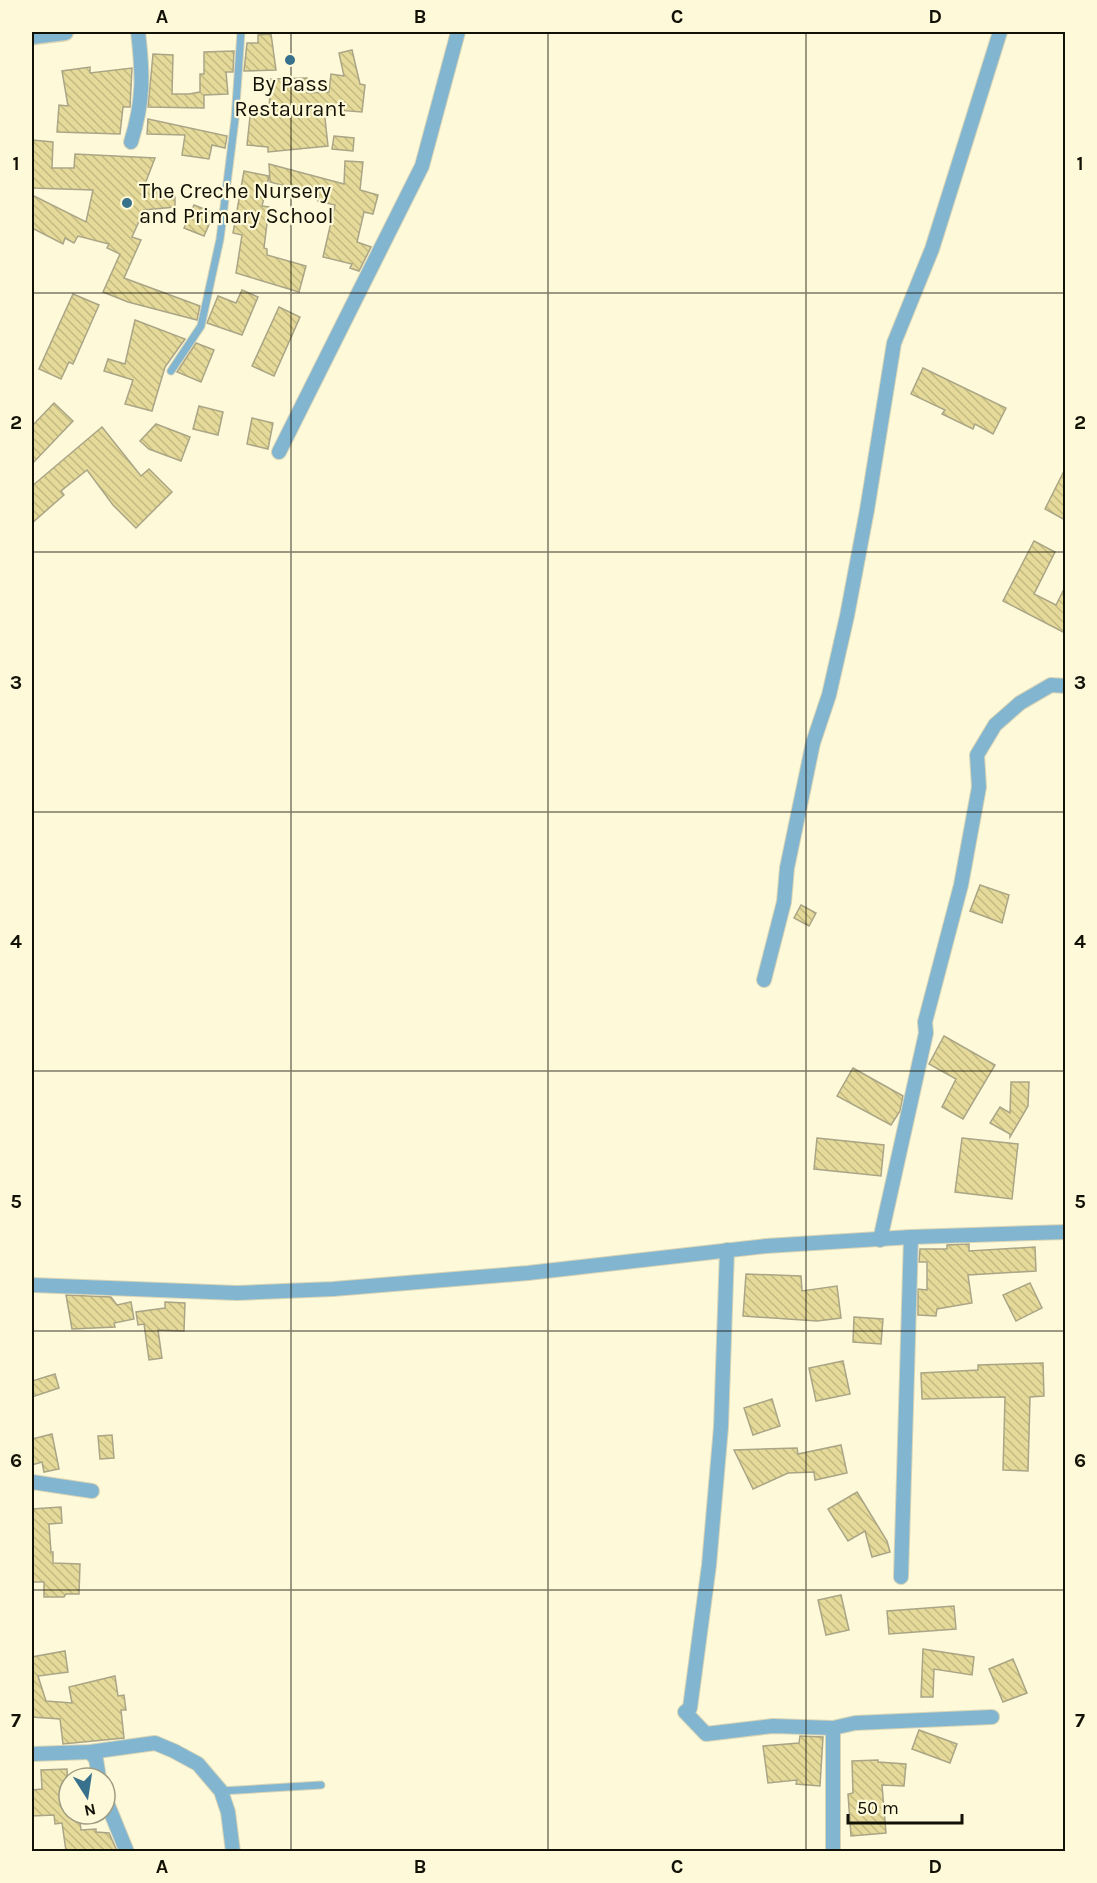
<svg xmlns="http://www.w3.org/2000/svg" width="1097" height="1883" font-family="Karla,sans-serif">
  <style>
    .building { fill: url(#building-back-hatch); stroke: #aaa586; stroke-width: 1.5 }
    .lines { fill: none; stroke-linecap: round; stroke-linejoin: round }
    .service-casing { stroke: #d8d4b6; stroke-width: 9 }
    .minor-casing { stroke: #d8d4b6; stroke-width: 16 }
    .tertiary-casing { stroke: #d8d4b6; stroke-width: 19 }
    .service { stroke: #82b5cf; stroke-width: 7 }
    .minor { stroke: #82b5cf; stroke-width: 14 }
    .tertiary { stroke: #82b5cf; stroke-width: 16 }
    .grid { fill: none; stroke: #121106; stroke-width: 1.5; stroke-opacity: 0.55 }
    .poi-dot { fill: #38718b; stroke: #fef9d8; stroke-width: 2 }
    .labels { text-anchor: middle; stroke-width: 4.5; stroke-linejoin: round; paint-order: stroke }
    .poi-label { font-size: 22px; fill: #121106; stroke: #fef9d8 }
    .neatline { fill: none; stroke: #121106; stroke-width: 2 }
    .grid-label { font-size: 20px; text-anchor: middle; font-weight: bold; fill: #121106 }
  </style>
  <defs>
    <pattern id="building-back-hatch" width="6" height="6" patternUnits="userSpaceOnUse" patternTransform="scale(1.5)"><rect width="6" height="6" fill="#e5da99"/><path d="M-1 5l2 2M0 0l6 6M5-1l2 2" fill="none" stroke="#c3ba82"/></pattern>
  </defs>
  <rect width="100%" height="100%" fill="#fef9d8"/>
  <g class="building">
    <path d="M 271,34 L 276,70 L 244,71 L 247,43 L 258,43 L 258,35 Z"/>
    <path d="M 352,50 L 360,84 L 365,85 L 362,112 L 324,109 L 328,146 L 268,152 L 268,147 L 247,145 L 251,107 L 269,108 L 271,79 L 307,78 L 307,93 L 329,92 L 331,74 L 344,76 L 339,53 Z"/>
    <path d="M 234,51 L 233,72 L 226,72 L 228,94 L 204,95 L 204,108 L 148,107 L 153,54 L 173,55 L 172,94 L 189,94 L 200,92 L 200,74 L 204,74 L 204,52 Z"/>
    <path d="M 90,67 L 90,73 L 132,68 L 130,107 L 123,107 L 120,134 L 57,132 L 59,105 L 68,106 L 62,71 Z"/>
    <path d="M 148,119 L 227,136 L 225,148 L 212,145 L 209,159 L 182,155 L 185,135 L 147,134 Z"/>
    <path d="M 334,136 L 354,138 L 353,151 L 332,149 Z"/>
    <path d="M 32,140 L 53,142 L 52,168 L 74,168 L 75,154 L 155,158 L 145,184 L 175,197 L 175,207 L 144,210 L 132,237 L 141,240 L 124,278 L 200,306 L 197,320 L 128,302 L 103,292 L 120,254 L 107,248 L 109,244 L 78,236 L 74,243 L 65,238 L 63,244 L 32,228 L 32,195 L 86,222 L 93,190 L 32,188 Z"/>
    <path d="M 345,161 L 363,162 L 360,190 L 378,195 L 373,214 L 364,212 L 357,242 L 371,247 L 359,271 L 350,268 L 352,264 L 323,257 L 335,205 L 318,201 L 319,195 L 270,182 L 269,164 L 344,184 Z"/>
    <path d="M 244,171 L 269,176 L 262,206 L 269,207 L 264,248 L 267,249 L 267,255 L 306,266 L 299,292 L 236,273 L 242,235 L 233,233 Z"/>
    <path d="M 194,205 L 214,213 L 204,236 L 184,228 Z"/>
    <path d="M 242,290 L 258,297 L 242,335 L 207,323 L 218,296 L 236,303 Z"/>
    <path d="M 73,294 L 99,305 L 73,364 L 69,362 L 61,379 L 39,369 Z"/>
    <path d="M 279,307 L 300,317 L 274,376 L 252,366 Z"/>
    <path d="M 135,320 L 185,339 L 165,367 L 152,411 L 125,404 L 133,380 L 104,371 L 108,359 L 125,364 Z"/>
    <path d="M 196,343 L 214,350 L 201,382 L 177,372 Z"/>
    <path d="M 923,368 L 1006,408 L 993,434 L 975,424 L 973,429 L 942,414 L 945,410 L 911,394 Z"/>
    <path d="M 54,403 L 73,421 L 32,464 L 32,426 Z"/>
    <path d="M 199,406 L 223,412 L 218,435 L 193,429 Z"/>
    <path d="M 252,418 L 273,423 L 268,449 L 247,444 Z"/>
    <path d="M 156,424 L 190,437 L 181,461 L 149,449 L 140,441 Z"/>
    <path d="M 102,427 L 141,476 L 149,469 L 172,492 L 136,528 L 113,505 L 87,470 L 61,491 L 64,495 L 32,523 L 32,486 Z"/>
    <path d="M 1065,469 L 1065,520 L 1045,509 Z"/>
    <path d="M 1034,541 L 1055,552 L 1034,594 L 1056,605 L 1065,587 L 1065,633 L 1003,601 Z"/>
    <path d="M 980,885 L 1009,895 L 1002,923 L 970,911 Z"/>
    <path d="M 801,905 L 816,913 L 809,926 L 794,918 Z"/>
    <path d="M 944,1036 L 995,1065 L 963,1119 L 942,1107 L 956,1079 L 929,1064 Z"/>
    <path d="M 853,1068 L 903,1096 L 900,1111 L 891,1125 L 837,1096 Z"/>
    <path d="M 1011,1082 L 1029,1082 L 1028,1106 L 1010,1137 L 1010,1134 L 990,1123 L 1000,1107 L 1010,1113 Z"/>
    <path d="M 817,1138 L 884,1145 L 881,1176 L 814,1169 Z"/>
    <path d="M 962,1138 L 1018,1144 L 1012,1199 L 955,1192 Z"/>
    <path d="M 969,1244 L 969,1251 L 1035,1247 L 1036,1271 L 968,1275 L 972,1303 L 937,1309 L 936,1316 L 918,1315 L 918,1289 L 927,1290 L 927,1262 L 919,1262 L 920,1249 L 947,1249 L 947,1245 Z"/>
    <path d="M 746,1274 L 801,1276 L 802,1291 L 837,1286 L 841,1318 L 817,1321 L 743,1316 Z"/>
    <path d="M 1030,1283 L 1042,1308 L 1016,1321 L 1003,1295 Z"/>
    <path d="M 66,1295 L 111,1297 L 117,1305 L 131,1302 L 134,1319 L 114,1323 L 115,1327 L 72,1329 Z"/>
    <path d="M 165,1302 L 185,1303 L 184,1331 L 158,1330 L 162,1358 L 149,1360 L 144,1324 L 138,1325 L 136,1312 L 165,1308 Z"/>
    <path d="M 854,1317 L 883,1319 L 881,1344 L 853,1342 Z"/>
    <path d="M 843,1361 L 850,1394 L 816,1401 L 809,1368 Z"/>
    <path d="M 1043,1363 L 1044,1396 L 1030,1397 L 1028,1471 L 1003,1470 L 1005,1397 L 922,1399 L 921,1373 L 978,1370 L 978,1365 Z"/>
    <path d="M 55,1374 L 59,1388 L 32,1397 L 32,1381 Z"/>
    <path d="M 772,1399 L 780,1426 L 753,1435 L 744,1408 Z"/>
    <path d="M 52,1434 L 59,1469 L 44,1472 L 42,1462 L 32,1465 L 32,1439 Z"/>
    <path d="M 112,1435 L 114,1458 L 100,1459 L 98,1436 Z"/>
    <path d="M 841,1445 L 847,1473 L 815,1480 L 814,1472 L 788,1473 L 753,1489 L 734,1450 L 797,1448 L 798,1454 Z"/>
    <path d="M 857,1492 L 887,1541 L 890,1552 L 872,1557 L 865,1531 L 848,1541 L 828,1509 Z"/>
    <path d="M 61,1507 L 62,1523 L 49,1524 L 51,1552 L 53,1552 L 53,1563 L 80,1564 L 79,1594 L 66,1594 L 64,1597 L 44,1597 L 44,1582 L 32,1582 L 32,1509 Z"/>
    <path d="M 841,1595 L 849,1630 L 826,1635 L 818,1600 Z"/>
    <path d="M 954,1606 L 956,1629 L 889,1634 L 887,1611 Z"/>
    <path d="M 923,1649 L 974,1657 L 972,1675 L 934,1669 L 933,1697 L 921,1697 Z"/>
    <path d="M 65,1651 L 68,1672 L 38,1676 L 46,1701 L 72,1703 L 69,1687 L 115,1676 L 118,1696 L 124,1695 L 126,1710 L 121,1710 L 124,1738 L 63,1744 L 60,1719 L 32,1717 L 32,1657 Z"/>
    <path d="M 1013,1659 L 1027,1693 L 1003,1702 L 989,1669 Z"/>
    <path d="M 919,1730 L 957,1744 L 950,1763 L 912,1749 Z"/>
    <path d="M 800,1736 L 823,1737 L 820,1786 L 796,1784 L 797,1780 L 768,1783 L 763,1746 L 799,1743 Z"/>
    <path d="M 878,1760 L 878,1762 L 906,1764 L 904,1786 L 882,1785 L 886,1833 L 851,1836 L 848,1794 L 853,1793 L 852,1761 Z"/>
    <path d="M 67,1769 L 69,1814 L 79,1814 L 81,1830 L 96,1829 L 96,1832 L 109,1833 L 117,1851 L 66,1851 L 62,1823 L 55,1824 L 54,1815 L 32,1816 L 32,1790 L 42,1789 L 41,1770 Z"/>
  </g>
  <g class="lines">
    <defs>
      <g id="service">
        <path d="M 171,371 L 201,326 L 220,239 L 235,119 L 241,32"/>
        <path d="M 221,1791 L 321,1785"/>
      </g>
      <g id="minor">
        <path d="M 131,142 C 144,100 143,74 138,32"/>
        <path d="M 279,452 L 422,166 L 458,32"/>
        <path d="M 764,980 L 784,902 L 787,868 L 813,743 L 829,695 L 847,616 L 867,510 L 894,343 L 932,249 L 1000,32"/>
        <path d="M 880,1240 L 926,1033 L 925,1022 L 961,885 L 979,787 L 977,755 L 995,725 L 1020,703 L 1051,685 L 1066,686"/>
        <path d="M 727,1250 L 721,1427 L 709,1565 L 690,1708 L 685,1712 L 706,1734 L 773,1726 L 833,1728 L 855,1723 L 992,1717"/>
        <path d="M 32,1285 L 237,1293 L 333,1289 L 528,1273 L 766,1246 L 911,1237 L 1066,1232"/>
        <path d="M 32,1482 L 92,1491"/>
        <path d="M 901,1577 L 911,1237"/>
        <path d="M 90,1752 L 96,1759 L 99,1778"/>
        <path d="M 32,1754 L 90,1752 L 155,1743 L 174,1751 L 198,1764 L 221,1791 L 228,1812 L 233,1852"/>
        <path d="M 105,1798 L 127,1852"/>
        <path d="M 833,1852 L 833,1728"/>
      </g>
      <path id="tertiary" d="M 32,36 L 65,32"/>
    </defs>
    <use href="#service" class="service-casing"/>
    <use href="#minor" class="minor-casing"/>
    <use href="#tertiary" class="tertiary-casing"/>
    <use href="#service" class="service"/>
    <use href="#minor" class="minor"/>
    <use href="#tertiary" class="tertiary"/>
  </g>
  <path class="grid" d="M 291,32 L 291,1852M 548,32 L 548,1852M 806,32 L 806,1852M 32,293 L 1066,293M 32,552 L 1066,552M 32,812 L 1066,812M 32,1071 L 1066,1071M 32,1331 L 1066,1331M 32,1590 L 1066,1590"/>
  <g class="poi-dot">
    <circle cx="290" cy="60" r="6"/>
    <circle cx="127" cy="203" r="6"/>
  </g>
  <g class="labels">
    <g class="poi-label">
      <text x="290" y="91">By Pass<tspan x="290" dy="25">Restaurant</tspan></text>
      <text x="139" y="198" text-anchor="start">The Creche Nursery<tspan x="139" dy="25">and Primary School</tspan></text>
    </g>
  </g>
  <rect width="1097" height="1883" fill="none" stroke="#fef9d8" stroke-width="66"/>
  <g transform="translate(87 1796) rotate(168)"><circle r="28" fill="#fef9d8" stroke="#a09c84" stroke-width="1.5"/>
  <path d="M0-4.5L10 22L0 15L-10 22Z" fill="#38718b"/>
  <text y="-9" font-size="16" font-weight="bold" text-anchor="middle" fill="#121106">N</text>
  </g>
  <path d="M848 1814v9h114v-9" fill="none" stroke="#121106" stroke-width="3"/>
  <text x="857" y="1814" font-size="18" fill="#121106" stroke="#fef9d8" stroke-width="4.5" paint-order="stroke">50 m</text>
  <rect x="33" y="33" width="1031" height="1817" class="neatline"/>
  <g class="grid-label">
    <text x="162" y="23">A</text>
    <text x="420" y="23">B</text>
    <text x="677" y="23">C</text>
    <text x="935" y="23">D</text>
    <text x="16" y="170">1</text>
    <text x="1080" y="170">1</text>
    <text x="16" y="429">2</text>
    <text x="1080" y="429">2</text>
    <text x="16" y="689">3</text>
    <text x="1080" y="689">3</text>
    <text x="16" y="948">4</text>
    <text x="1080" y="948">4</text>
    <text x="16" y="1208">5</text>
    <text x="1080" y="1208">5</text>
    <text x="16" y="1467">6</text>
    <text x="1080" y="1467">6</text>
    <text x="16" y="1727">7</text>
    <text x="1080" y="1727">7</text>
    <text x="162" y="1873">A</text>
    <text x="420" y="1873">B</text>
    <text x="677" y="1873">C</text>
    <text x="935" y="1873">D</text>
  </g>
</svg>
